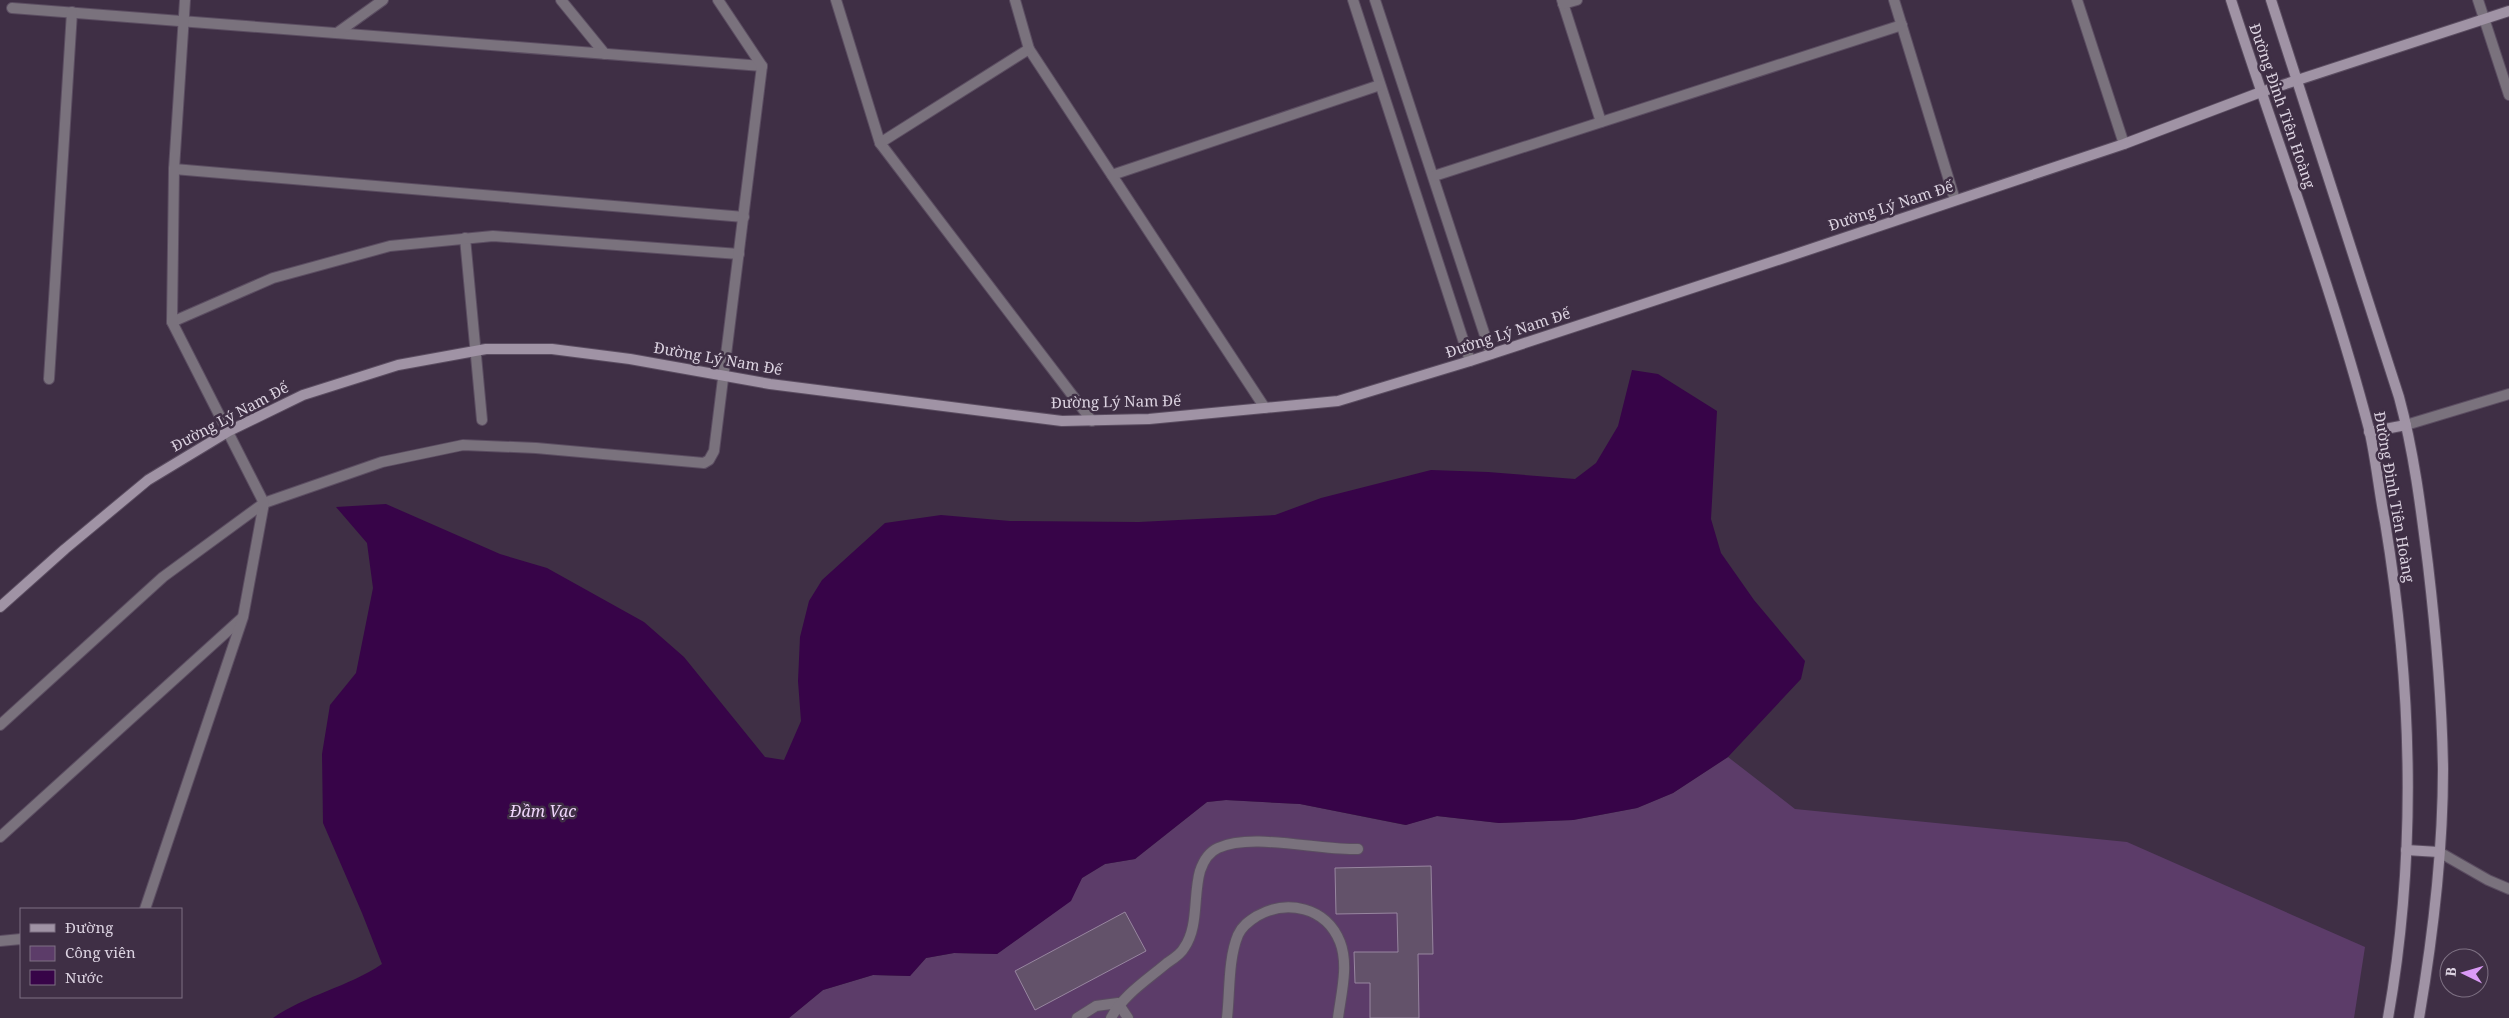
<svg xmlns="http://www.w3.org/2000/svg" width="2509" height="1018" font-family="'Noto Serif',serif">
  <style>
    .green { fill: #5c3c69 }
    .water { fill: #370448 }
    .building { fill: #63526a; stroke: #9886a0 }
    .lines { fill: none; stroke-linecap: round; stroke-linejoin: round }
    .lane-casing { stroke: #5b4d61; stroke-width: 12 }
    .street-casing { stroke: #5b4d61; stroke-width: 12 }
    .secondary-casing { stroke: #5b4d61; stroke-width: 12 }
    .lane { stroke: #7a727d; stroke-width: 10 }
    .street { stroke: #7a727d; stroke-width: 10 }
    .secondary { stroke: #a093a5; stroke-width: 10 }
    .labels { text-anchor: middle; stroke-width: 5; stroke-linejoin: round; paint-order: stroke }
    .street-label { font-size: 15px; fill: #dcd3e1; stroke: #3f2f45 }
    .water-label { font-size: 16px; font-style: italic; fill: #efd5fb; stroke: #3f2f45 }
  </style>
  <rect width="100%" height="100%" fill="#3f2f45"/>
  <path class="green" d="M 1728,757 L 1795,809 L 2127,842 L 2365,947 L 2354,1018 L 789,1018 L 823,990 L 873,975 L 910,976 L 926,958 L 954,953 L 997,954 L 1070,901 L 1082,878 L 1105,864 L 1135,859 L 1207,802 L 1226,800 L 1300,804 L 1405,825 L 1437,816 L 1499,823 L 1573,820 L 1637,808 L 1673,793 Z"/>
  <path class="water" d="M 1632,370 L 1658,374 L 1717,411 L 1711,519 L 1721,553 L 1754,600 L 1805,661 L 1801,679 L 1728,757 L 1673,793 L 1637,808 L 1573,820 L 1499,823 L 1437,816 L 1406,825 L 1300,804 L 1226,800 L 1207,802 L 1135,859 L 1105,864 L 1082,878 L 1071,901 L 997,954 L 954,953 L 926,958 L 910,976 L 873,975 L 823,990 L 789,1018 L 273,1018 C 306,995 348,987 382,964 L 362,913 L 323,823 L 322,754 L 330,705 L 356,673 L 373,588 L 367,543 L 336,507 L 386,504 L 500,554 L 547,568 L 644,622 L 684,657 L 765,757 L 784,760 L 801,721 L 798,681 L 800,637 L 809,601 L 822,580 L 885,523 L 941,515 L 1010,521 L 1139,522 L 1275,515 L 1321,498 L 1431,470 L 1488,472 L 1575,479 L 1596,463 L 1618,426 Z"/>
  <g class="building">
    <path d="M 1431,866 L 1433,954 L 1418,954 L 1419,1018 L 1370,1018 L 1370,983 L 1355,983 L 1354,952 L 1398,952 L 1397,913 L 1336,914 L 1335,868 Z"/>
    <path d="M 1125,912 L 1146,951 L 1035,1010 L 1015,971 Z"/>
  </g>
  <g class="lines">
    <defs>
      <g id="lane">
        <path d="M 1077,1018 L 1096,1006 L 1118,1003 L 1128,1018"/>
        <path d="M 1111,1018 C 1123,995 1147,980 1167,963 C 1173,959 1181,954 1184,948 C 1199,927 1193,895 1200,871 C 1203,862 1209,852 1218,848 C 1252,832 1320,851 1358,849"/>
        <path d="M 1227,1018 C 1230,992 1228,959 1238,935 C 1242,926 1249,921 1257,916 C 1287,899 1326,907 1340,942 C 1349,965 1341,994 1338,1018"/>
      </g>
      <g id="street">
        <path d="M 561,0 L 605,54"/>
        <path d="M 836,0 L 880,143 L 1092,421"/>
        <path d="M 1015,0 L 1029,49 L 1265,408"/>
        <path d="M 1353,0 L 1470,361"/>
        <path d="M 1375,0 L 1491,354"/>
        <path d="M 1562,0 L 1601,122"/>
        <path d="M 1894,0 L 1955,200"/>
        <path d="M 2077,0 L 2124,144"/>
        <path d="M 2478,0 L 2509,95"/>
        <path d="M 1563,4 L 1577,0"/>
        <path d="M 12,8 L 762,66"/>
        <path d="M 337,33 L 383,0"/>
        <path d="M 880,143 L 1029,49"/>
        <path d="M 174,169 L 744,217"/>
        <path d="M 1112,175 L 1380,85"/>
        <path d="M 1434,176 L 1902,25"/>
        <path d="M 465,238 L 482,420"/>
        <path d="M 172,322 L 273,278 L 390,246 L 493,236 L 739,254"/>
        <path d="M 49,379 L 72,12"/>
        <path d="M 2406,425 L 2509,394"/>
        <path d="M 0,725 L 163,577 L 264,503 L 382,462 L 463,445 L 536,448 L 704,463 L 709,460 L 714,451 L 762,66 L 718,0"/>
        <path d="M 0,837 L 242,618"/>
        <path d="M 2439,852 L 2488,880 L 2509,889"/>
        <path d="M 145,909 L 243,617 L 264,503 L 172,322 L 174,169 L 185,0"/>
        <path d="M 0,941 L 21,939"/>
      </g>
      <g id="secondary">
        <path d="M 2231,0 C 2277,143 2331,284 2369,429 C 2376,459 2379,492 2385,522 C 2412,685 2417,855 2388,1018"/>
        <path d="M 2271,0 L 2399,397 C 2414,452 2421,509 2428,565 C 2436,633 2442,701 2443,769 C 2443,852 2433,936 2419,1018"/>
        <path d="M 2369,432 L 2406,425"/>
        <path d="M 0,607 L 65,549 L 148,480 L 229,431 L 303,395 L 398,365 L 486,349 L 552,349 L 630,359 L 770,384 L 1062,421 L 1149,419 L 1338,401 L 1470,361 L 1787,257 L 2124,144 L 2261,92 L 2509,11"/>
        <path d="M 2406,850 L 2439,852"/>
      </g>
    </defs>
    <use href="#lane" class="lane-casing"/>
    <use href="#street" class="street-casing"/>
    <use href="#secondary" class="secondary-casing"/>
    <use href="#lane" class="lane"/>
    <use href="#street" class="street"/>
    <use href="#secondary" class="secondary"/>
  </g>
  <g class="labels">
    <g class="street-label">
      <text transform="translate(2282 106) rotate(71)" y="5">Đường Đinh Tiên Hoàng</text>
      <text transform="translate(1891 206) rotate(-18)" y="5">Đường Lý Nam Đế</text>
      <text transform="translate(1508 333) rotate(-18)" y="5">Đường Lý Nam Đế</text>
      <text transform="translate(718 359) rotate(10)" y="5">Đường Lý Nam Đế</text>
      <text transform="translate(1116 402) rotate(-1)" y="5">Đường Lý Nam Đế</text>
      <text transform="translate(230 417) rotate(-28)" y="5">Đường Lý Nam Đế</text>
      <text transform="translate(2394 497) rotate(80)" y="5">Đường Đinh Tiên Hoàng</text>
    </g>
    <g class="water-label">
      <text x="543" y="817">Đầm Vạc</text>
    </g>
  </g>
  <rect x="20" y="908" width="162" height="90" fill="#3f2f45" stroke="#7e7183"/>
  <rect x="30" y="924" width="25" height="8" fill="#a093a5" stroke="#7e7183"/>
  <text x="65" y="933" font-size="15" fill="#dcd3e1">Đường</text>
  <rect x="30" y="946" width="25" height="15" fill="#5c3c69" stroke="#7e7183"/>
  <text x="65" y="958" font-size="15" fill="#dcd3e1">Công viên</text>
  <rect x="30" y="970" width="25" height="15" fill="#370448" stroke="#7e7183"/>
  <text x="65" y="983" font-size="15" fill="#dcd3e1">Nước</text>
  <g transform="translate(2464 973) rotate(275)"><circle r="24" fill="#3f2f45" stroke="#7e7183"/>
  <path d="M0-4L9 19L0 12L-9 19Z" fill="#da9af6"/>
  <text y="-8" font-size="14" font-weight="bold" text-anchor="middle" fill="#dcd3e1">B</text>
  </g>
</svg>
